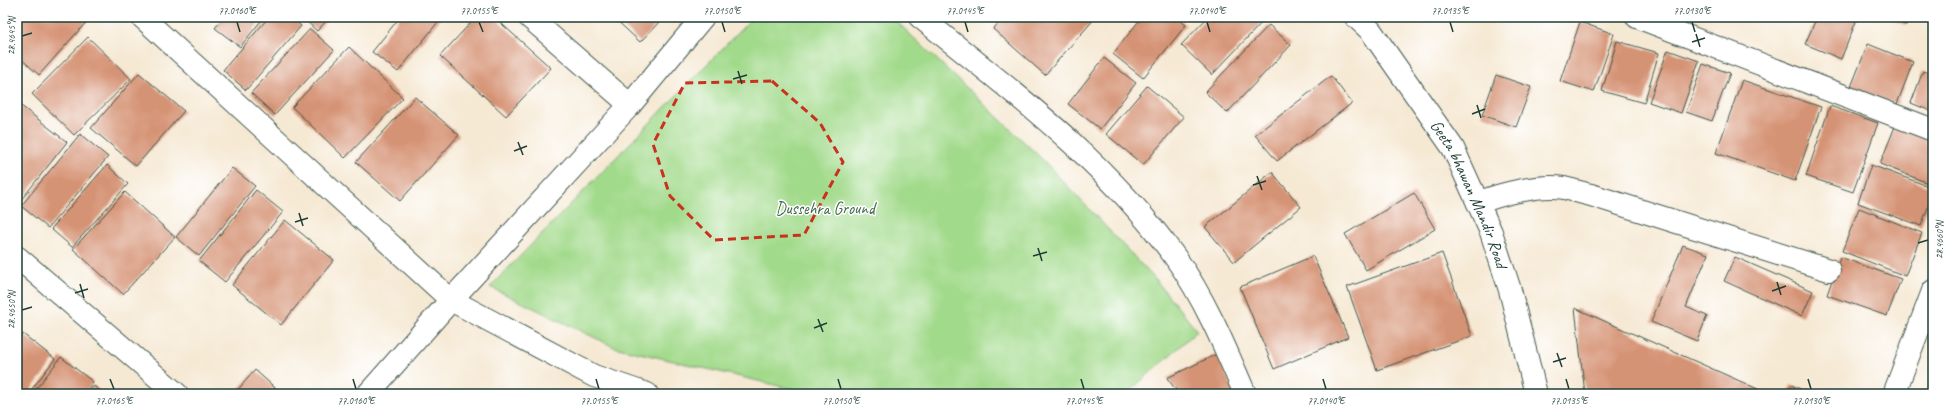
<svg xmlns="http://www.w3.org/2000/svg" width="1950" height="411" font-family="Caveat,sans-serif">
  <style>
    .green { fill: #a2da8b; stroke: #608c60 }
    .building { fill: #d59375 }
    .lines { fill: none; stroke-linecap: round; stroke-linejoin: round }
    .minor-casing { stroke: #3f574c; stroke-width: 24 }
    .minor { stroke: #fff; stroke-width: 22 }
    .marked { fill: none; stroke: #c8321e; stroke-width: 3; stroke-dasharray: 8 5; stroke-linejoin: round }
    .ticks { fill: none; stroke: #1f3d34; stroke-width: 1.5 }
    .labels { text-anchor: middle; stroke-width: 3; stroke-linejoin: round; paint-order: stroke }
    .street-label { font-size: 17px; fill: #1f3d34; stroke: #fff }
    .park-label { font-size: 17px; fill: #40644a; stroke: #fff }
    .neatline { fill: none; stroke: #1f3d34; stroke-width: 1.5 }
    .ticks-label { font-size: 10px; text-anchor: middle; fill: #1f3d34 }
  </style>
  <rect width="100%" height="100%" fill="#fff"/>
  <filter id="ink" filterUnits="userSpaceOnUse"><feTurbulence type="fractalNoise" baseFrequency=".025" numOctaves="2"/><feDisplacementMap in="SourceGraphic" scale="8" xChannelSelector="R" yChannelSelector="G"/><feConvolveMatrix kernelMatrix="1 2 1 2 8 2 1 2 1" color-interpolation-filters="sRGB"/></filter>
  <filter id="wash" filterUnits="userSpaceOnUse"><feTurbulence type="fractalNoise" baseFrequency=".012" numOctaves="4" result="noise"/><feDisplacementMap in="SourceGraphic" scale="16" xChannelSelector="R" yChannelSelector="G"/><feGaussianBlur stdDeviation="0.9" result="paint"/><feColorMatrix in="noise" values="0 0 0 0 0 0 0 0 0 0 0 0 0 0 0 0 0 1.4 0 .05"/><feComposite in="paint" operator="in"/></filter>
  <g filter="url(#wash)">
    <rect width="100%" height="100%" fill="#f6e9d4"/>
    <path class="green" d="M 753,17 L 890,17 L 895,20 L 1041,158 L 1155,279 L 1197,331 L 1132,389 L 1132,394 L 813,394 L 614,347 L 490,287 Z"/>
    <g id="blocks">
      <g class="building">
        <path d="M 17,17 L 91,17 L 39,75 L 17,55 Z"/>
        <path d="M 224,17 L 264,17 L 240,47 L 215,28 Z"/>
        <path d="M 269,17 L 291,17 L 301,26 L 246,90 L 223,70 Z"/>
        <path d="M 302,17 L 330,17 L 317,31 Z"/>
        <path d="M 400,17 L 442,17 L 398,72 L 372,52 Z"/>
        <path d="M 476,17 L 494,17 L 551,68 L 506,116 L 440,56 Z"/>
        <path d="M 613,17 L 664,17 L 640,42 Z"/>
        <path d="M 1004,17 L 1096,17 L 1045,75 L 993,29 Z"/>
        <path d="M 1142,17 L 1176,17 L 1186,25 L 1143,78 L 1113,54 Z"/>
        <path d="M 1208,17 L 1267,17 L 1212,75 L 1181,45 Z"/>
        <path d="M 1817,17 L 1851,17 L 1857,19 L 1841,59 L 1805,44 Z"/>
        <path d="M 1885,17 L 1909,17 L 1906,25 Z"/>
        <path d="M 1580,22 L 1614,34 L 1594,92 L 1560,81 Z"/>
        <path d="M 1269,25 L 1291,45 L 1227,113 L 1205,92 Z"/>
        <path d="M 310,29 L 334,50 L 275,115 L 251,93 Z"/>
        <path d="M 88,37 L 131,79 L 74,135 L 32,94 Z"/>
        <path d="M 1617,41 L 1659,53 L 1644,103 L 1602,91 Z"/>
        <path d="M 1868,44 L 1913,62 L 1897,104 L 1851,87 Z"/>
        <path d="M 349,47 L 403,98 L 345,158 L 292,107 Z"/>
        <path d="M 1668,50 L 1699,61 L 1681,113 L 1649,102 Z"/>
        <path d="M 1104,58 L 1136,83 L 1100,129 L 1068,104 Z"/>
        <path d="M 1703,64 L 1730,73 L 1712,121 L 1686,112 Z"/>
        <path d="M 1923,71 L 1933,75 L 1933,112 L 1911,103 Z"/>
        <path d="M 139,73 L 184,111 L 136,166 L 91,128 Z"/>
        <path d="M 1496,75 L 1531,87 L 1516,127 L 1482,115 Z"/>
        <path d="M 1331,76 L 1352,103 L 1277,161 L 1255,135 Z"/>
        <path d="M 1742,80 L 1821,107 L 1795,181 L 1716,153 Z"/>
        <path d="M 1147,86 L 1184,117 L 1143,165 L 1106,134 Z"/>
        <path d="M 17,94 L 21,98 L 17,103 Z"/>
        <path d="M 415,97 L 459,135 L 400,201 L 356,162 Z"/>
        <path d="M 20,105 L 67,142 L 21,200 L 17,197 L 17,109 Z"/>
        <path d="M 1830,106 L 1878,123 L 1853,192 L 1806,176 Z"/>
        <path d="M 1896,124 L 1933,138 L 1933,185 L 1880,164 Z"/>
        <path d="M 80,134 L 108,157 L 48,228 L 21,206 Z"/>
        <path d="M 107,165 L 128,184 L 72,247 L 51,229 Z"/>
        <path d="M 1871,165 L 1933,188 L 1933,194 L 1921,226 L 1858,203 Z"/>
        <path d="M 232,168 L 255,186 L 199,256 L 176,237 Z"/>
        <path d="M 1272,172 L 1301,207 L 1234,262 L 1205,227 Z"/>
        <path d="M 256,190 L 283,212 L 225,282 L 199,261 Z"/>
        <path d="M 125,192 L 175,237 L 123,294 L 73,249 Z"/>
        <path d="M 1414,193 L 1435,229 L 1366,270 L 1345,234 Z"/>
        <path d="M 1859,208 L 1922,233 L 1905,276 L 1842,251 Z"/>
        <path d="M 285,220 L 334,260 L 281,325 L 232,285 Z"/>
        <path d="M 1683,245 L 1708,254 L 1686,307 L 1707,316 L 1697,341 L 1651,322 Z"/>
        <path d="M 1442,253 L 1472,336 L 1377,370 L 1347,287 Z"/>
        <path d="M 1313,256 L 1348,337 L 1274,369 L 1240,287 Z"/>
        <path d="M 1735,257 L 1813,291 L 1802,316 L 1724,281 Z"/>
        <path d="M 1840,257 L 1901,279 L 1887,316 L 1827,295 Z"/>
        <path d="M 1575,308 L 1769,394 L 1585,394 Z"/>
        <path d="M 23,334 L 55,359 L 28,394 L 17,394 L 17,342 Z"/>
        <path d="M 1217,354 L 1235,394 L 1179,394 L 1167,378 Z"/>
        <path d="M 61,357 L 93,382 L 84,394 L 32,394 Z"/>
        <path d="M 255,370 L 282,394 L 234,394 Z"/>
        <path d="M 1933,376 L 1933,394 L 1926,394 Z"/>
        <path d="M 1791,385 L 1813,394 L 1788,394 Z"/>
        <path d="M 94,386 L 104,394 L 88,394 Z"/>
      </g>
    </g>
  </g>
  <g filter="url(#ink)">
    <use href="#blocks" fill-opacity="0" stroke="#3f574c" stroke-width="1"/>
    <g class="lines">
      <defs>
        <g id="minor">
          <path d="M 142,17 L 451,300 L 594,376 L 647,394"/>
          <path d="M 529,17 L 630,105"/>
          <path d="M 920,17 C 1011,90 1106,161 1175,257 C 1205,299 1225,347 1245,394"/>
          <path id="s1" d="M 1356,17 L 1371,31 L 1453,148 L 1491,232 L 1510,290 L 1536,394"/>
          <path d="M 1637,17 L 1933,130"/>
          <path d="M 1478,203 C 1500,194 1539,184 1564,188 C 1573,190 1582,193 1591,195 L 1829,270"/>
          <path d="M 17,257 L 177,394"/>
          <path d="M 368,394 L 451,300 L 630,105 L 703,17"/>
          <path d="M 1894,394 L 1933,291"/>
        </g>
      </defs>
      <use href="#minor" class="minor-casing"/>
      <use href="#minor" class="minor"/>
    </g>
  </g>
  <path class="marked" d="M 772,81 L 820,123 L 843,162 L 804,235 L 714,240 L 670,196 L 653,144 L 685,83 Z"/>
  <path class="ticks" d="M 237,22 L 240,32M 479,22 L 483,32M 722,22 L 725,32M 965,22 L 968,32M 1207,22 L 1210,32M 1450,22 L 1453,32M 1692,22 L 1695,32M 1696,34 L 1700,47M 22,36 L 32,33M 1692,42 L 1705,38M 738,71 L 742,84M 733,79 L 747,75M 1477,105 L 1481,118M 1472,114 L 1485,109M 518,142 L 523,155M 514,151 L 527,146M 1257,176 L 1262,190M 1253,185 L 1266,181M 299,213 L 303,226M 295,222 L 308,218M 1918,243 L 1928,240M 1038,248 L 1042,261M 1033,256 L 1047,252M 1777,282 L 1781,295M 80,284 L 84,298M 1772,291 L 1786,286M 75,293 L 88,289M 22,310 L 32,307M 818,319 L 823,332M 814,328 L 827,323M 1557,353 L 1562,367M 1553,362 L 1566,358M 110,379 L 114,389M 353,379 L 356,389M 596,379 L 599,389M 838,379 L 841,389M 1081,379 L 1084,389M 1323,379 L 1326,389M 1566,379 L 1569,389M 1808,379 L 1811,389"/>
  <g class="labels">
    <g class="street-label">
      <text dy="6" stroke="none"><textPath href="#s1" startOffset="212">Geeta bhawan Mandir Road</textPath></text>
    </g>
    <g class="park-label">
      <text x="825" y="214">Dussehra Ground</text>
    </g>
  </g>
  <rect width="1950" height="411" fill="none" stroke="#fff" stroke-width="44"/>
  <rect x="22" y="22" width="1906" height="367" class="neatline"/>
  <g class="ticks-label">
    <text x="237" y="14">77.0160°E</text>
    <text x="479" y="14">77.0155°E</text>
    <text x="722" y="14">77.0150°E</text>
    <text x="965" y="14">77.0145°E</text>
    <text x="1207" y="14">77.0140°E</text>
    <text x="1450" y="14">77.0135°E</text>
    <text x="1692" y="14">77.0130°E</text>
    <text transform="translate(11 36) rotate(-90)" y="4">28.4645°N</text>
    <text transform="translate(1939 240) rotate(-90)" y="4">28.4660°N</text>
    <text transform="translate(11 310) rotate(-90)" y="4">28.4650°N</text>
    <text x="114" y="404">77.0165°E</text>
    <text x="356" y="404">77.0160°E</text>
    <text x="599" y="404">77.0155°E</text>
    <text x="841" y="404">77.0150°E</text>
    <text x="1084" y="404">77.0145°E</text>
    <text x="1326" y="404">77.0140°E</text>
    <text x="1569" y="404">77.0135°E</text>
    <text x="1811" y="404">77.0130°E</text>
  </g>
</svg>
